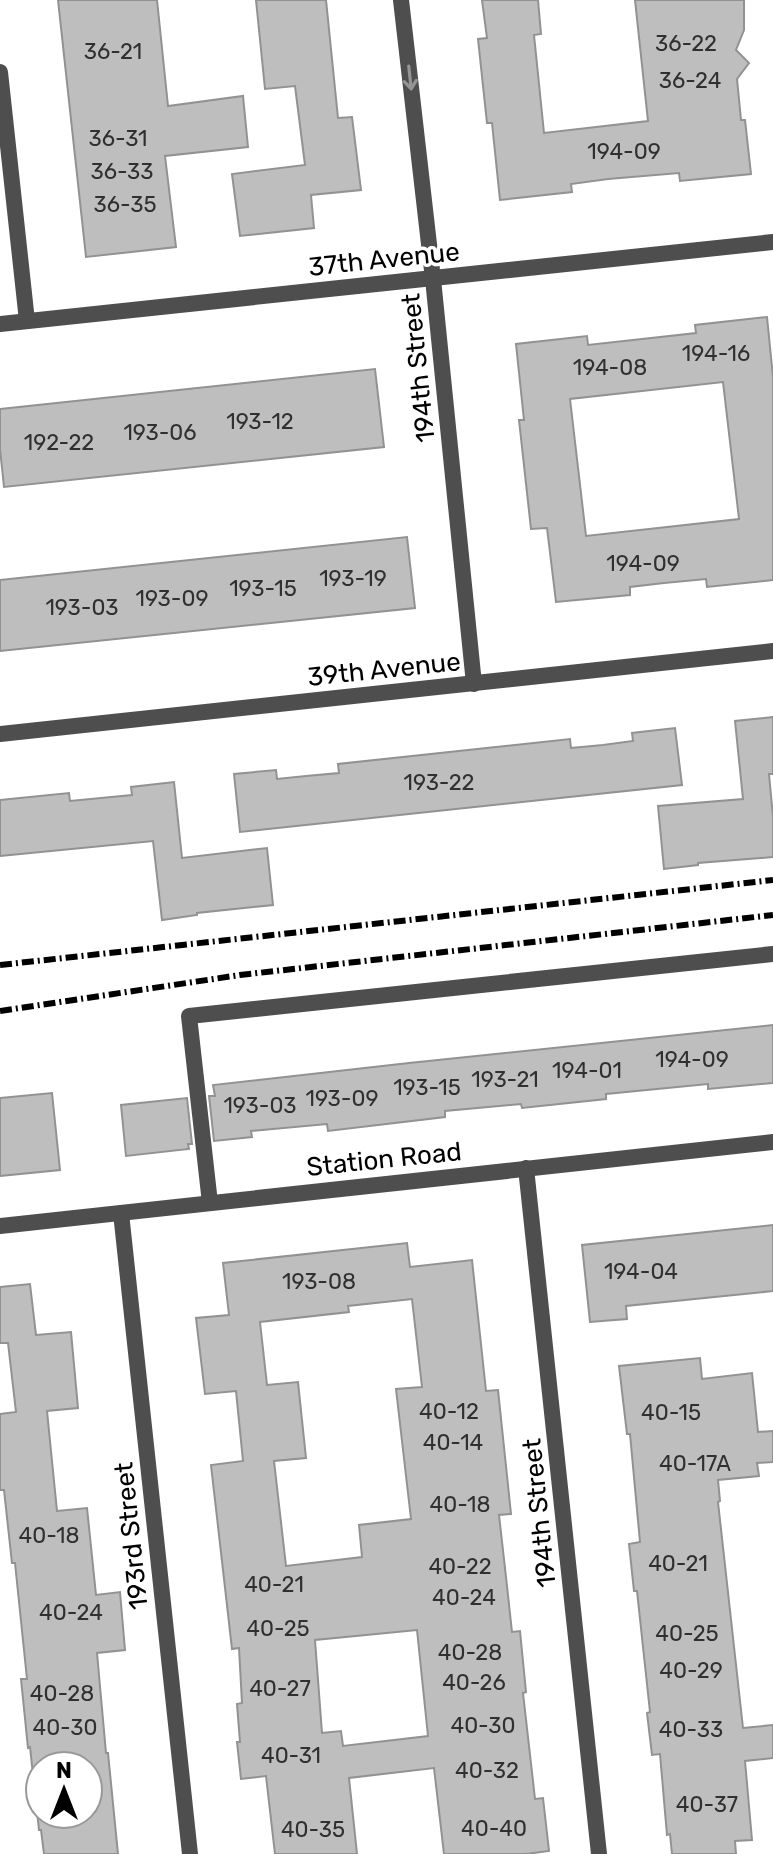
<svg xmlns="http://www.w3.org/2000/svg" width="773" height="1854" font-family="Rubik,sans-serif">
  <style>
    .building { fill: #bebebe; stroke: #929292; stroke-width: 2; fill-rule: evenodd }
    .lines { fill: none; stroke-linecap: round; stroke-linejoin: round }
    .lane { stroke: #4e4e4e; stroke-width: 16 }
    .street { stroke: #4e4e4e; stroke-width: 16 }
    .rail { stroke: #000; stroke-width: 6; stroke-dasharray: 12 4 2 4; stroke-linecap: butt }
    .oneway { stroke: #959595 }
    .labels { text-anchor: middle; stroke-width: 7; stroke-linejoin: round; paint-order: stroke }
    .number-label { font-size: 22px; fill: #303030 }
    .street-label { font-size: 26px; fill: #000; stroke: #fff }
  </style>
  <rect width="100%" height="100%" fill="#fff"/>
  <g class="building">
    <path d="M 58,0 L 157,0 L 168,106 L 243,96 L 248,147 L 165,156 L 176,247 L 86,257 Z"/>
    <path d="M 256,0 L 326,0 L 338,118 L 352,117 L 361,190 L 311,195 L 314,228 L 240,236 L 232,174 L 305,165 L 295,86 L 265,89 Z"/>
    <path d="M 482,0 L 538,0 L 541,34 L 534,35 L 544,133 L 648,121 L 635,0 L 744,0 L 744,30 L 736,50 L 749,63 L 737,79 L 741,120 L 745,120 L 751,174 L 680,181 L 679,173 L 608,179 L 571,184 L 572,192 L 500,200 L 492,123 L 487,123 L 478,39 L 487,38 Z"/>
    <path d="M 767,317 L 773,377 L 773,580 L 707,587 L 706,579 L 664,583 L 630,587 L 630,595 L 556,602 L 547,528 L 531,529 L 519,420 L 524,420 L 516,344 L 587,336 L 588,345 L 696,333 L 695,325 ZM 723,382 L 739,519 L 586,536 L 570,399 Z"/>
    <path d="M 375,369 L 384,447 L 4,487 L 0,449 L 0,409 Z"/>
    <path d="M 407,537 L 415,608 L 0,651 L 0,580 Z"/>
    <path d="M 773,717 L 773,774 L 769,774 L 773,817 L 773,857 L 698,863 L 698,865 L 664,869 L 658,806 L 743,799 L 735,721 Z"/>
    <path d="M 675,728 L 682,785 L 240,832 L 234,774 L 276,770 L 277,779 L 306,776 L 339,773 L 338,764 L 570,739 L 571,748 L 603,745 L 633,741 L 632,733 Z"/>
    <path d="M 174,782 L 182,858 L 267,848 L 273,905 L 197,913 L 197,915 L 162,920 L 153,841 L 0,856 L 0,800 L 69,793 L 70,801 L 132,795 L 131,787 Z"/>
    <path d="M 773,1025 L 773,1083 L 708,1089 L 708,1084 L 606,1094 L 606,1099 L 522,1108 L 521,1104 L 445,1111 L 445,1117 L 328,1131 L 327,1124 L 251,1131 L 252,1137 L 214,1141 L 209,1096 L 215,1096 L 213,1085 L 409,1063 Z"/>
    <path d="M 52,1093 L 60,1170 L 0,1176 L 0,1098 Z"/>
    <path d="M 187,1098 L 192,1144 L 188,1144 L 189,1149 L 126,1156 L 121,1105 Z"/>
    <path d="M 773,1225 L 773,1291 L 626,1306 L 627,1319 L 590,1322 L 582,1245 Z"/>
    <path d="M 407,1243 L 410,1267 L 472,1260 L 486,1391 L 498,1390 L 511,1514 L 499,1515 L 506,1577 L 512,1632 L 520,1631 L 526,1692 L 523,1693 L 535,1799 L 543,1798 L 549,1851 L 526,1854 L 444,1854 L 434,1768 L 349,1778 L 357,1854 L 275,1854 L 266,1776 L 241,1779 L 237,1742 L 240,1742 L 237,1704 L 242,1703 L 239,1648 L 232,1649 L 211,1465 L 243,1461 L 236,1391 L 205,1394 L 196,1318 L 229,1315 L 223,1263 ZM 412,1299 L 422,1387 L 396,1389 L 411,1519 L 359,1525 L 362,1557 L 286,1566 L 274,1461 L 306,1458 L 298,1382 L 267,1385 L 260,1322 L 349,1312 L 348,1306 ZM 417,1630 L 428,1736 L 343,1746 L 341,1731 L 322,1733 L 315,1640 Z"/>
    <path d="M 30,1284 L 36,1335 L 71,1332 L 78,1408 L 47,1411 L 57,1511 L 87,1508 L 96,1595 L 120,1592 L 125,1650 L 97,1653 L 106,1753 L 108,1753 L 118,1854 L 44,1854 L 41,1830 L 39,1830 L 30,1747 L 28,1748 L 21,1679 L 27,1679 L 15,1563 L 12,1563 L 4,1490 L 0,1490 L 0,1414 L 16,1412 L 8,1343 L 0,1343 L 0,1287 ZM 40,1766 L 88,1766 L 88,1814 L 40,1814 Z"/>
    <path d="M 700,1358 L 702,1379 L 752,1373 L 758,1432 L 773,1431 L 773,1462 L 757,1463 L 759,1476 L 718,1480 L 720,1501 L 718,1502 L 743,1728 L 773,1725 L 773,1758 L 745,1761 L 752,1840 L 735,1841 L 736,1854 L 672,1854 L 670,1834 L 667,1835 L 660,1754 L 652,1755 L 647,1713 L 650,1712 L 637,1591 L 634,1591 L 629,1544 L 640,1542 L 630,1434 L 627,1434 L 619,1366 Z"/>
  </g>
  <g class="lines">
    <path class="lane" d="M 210,1203 L 189,1016 L 773,954"/>
    <g class="street">
      <path d="M 401,0 L 433,279 L 474,684"/>
      <path d="M 0,72 L 27,321"/>
      <path d="M 0,324 L 773,242"/>
      <path d="M 0,734 L 773,651"/>
      <path d="M 526,1168 L 599,1854"/>
      <path d="M 121,1213 L 190,1854"/>
      <path d="M 0,1226 L 773,1142"/>
    </g>
    <g class="rail">
      <path d="M 0,965 L 773,880"/>
      <path d="M 0,1011 L 240,975 L 773,915"/>
    </g>
  </g>
  <defs><path id="oneway-shaft" d="M-6 0H5M1.5-3L5.5 0L1.5 3" fill="none" stroke-width="1.6" stroke-linecap="round" stroke-linejoin="round" transform="scale(2)"/></defs>
  <use class="oneway" href="#oneway-shaft" transform="translate(410 78) rotate(84)"/>
  <g class="labels">
    <g class="number-label">
      <text x="686" y="51">36-22</text>
      <text x="113" y="59">36-21</text>
      <text x="690" y="88">36-24</text>
      <text x="118" y="146">36-31</text>
      <text x="624" y="159">194-09</text>
      <text x="122" y="179">36-33</text>
      <text x="125" y="212">36-35</text>
      <text x="716" y="361">194-16</text>
      <text x="610" y="375">194-08</text>
      <text x="260" y="429">193-12</text>
      <text x="160" y="440">193-06</text>
      <text x="59" y="450">192-22</text>
      <text x="643" y="571">194-09</text>
      <text x="353" y="586">193-19</text>
      <text x="263" y="596">193-15</text>
      <text x="172" y="606">193-09</text>
      <text x="82" y="615">193-03</text>
      <text x="439" y="790">193-22</text>
      <text x="692" y="1067">194-09</text>
      <text x="587" y="1078">194-01</text>
      <text x="505" y="1087">193-21</text>
      <text x="427" y="1095">193-15</text>
      <text x="342" y="1106">193-09</text>
      <text x="260" y="1113">193-03</text>
      <text x="641" y="1279">194-04</text>
      <text x="319" y="1289">193-08</text>
      <text x="449" y="1419">40-12</text>
      <text x="671" y="1420">40-15</text>
      <text x="453" y="1450">40-14</text>
      <text x="695" y="1471">40-17A</text>
      <text x="460" y="1512">40-18</text>
      <text x="49" y="1543">40-18</text>
      <text x="678" y="1571">40-21</text>
      <text x="460" y="1574">40-22</text>
      <text x="274" y="1592">40-21</text>
      <text x="464" y="1605">40-24</text>
      <text x="71" y="1620">40-24</text>
      <text x="278" y="1636">40-25</text>
      <text x="687" y="1641">40-25</text>
      <text x="470" y="1660">40-28</text>
      <text x="691" y="1678">40-29</text>
      <text x="474" y="1690">40-26</text>
      <text x="280" y="1696">40-27</text>
      <text x="62" y="1701">40-28</text>
      <text x="483" y="1733">40-30</text>
      <text x="65" y="1735">40-30</text>
      <text x="691" y="1737">40-33</text>
      <text x="291" y="1763">40-31</text>
      <text x="487" y="1778">40-32</text>
      <text x="707" y="1812">40-37</text>
      <text x="494" y="1836">40-40</text>
      <text x="313" y="1837">40-35</text>
    </g>
    <g class="street-label">
      <text transform="translate(384 259) rotate(-6)" y="9">37th Avenue</text>
      <text transform="translate(418 368) rotate(-96)" y="9">194th Street</text>
      <text transform="translate(384 669) rotate(-6)" y="9">39th Avenue</text>
      <text transform="translate(384 1159) rotate(-6)" y="9">Station Road</text>
      <text transform="translate(539 1513) rotate(-96)" y="9">194th Street</text>
      <text transform="translate(131 1536) rotate(-96)" y="9">193rd Street</text>
    </g>
  </g>
  <g transform="translate(64 1790)"><circle r="38" fill="#ffffff" stroke="#999999" stroke-width="2"/>
  <path d="M0-6L14 30L0 20L-14 30Z" fill="#000000"/>
  <text y="-12" font-size="22" font-weight="bold" text-anchor="middle" fill="#000000">N</text>
  </g>
</svg>
